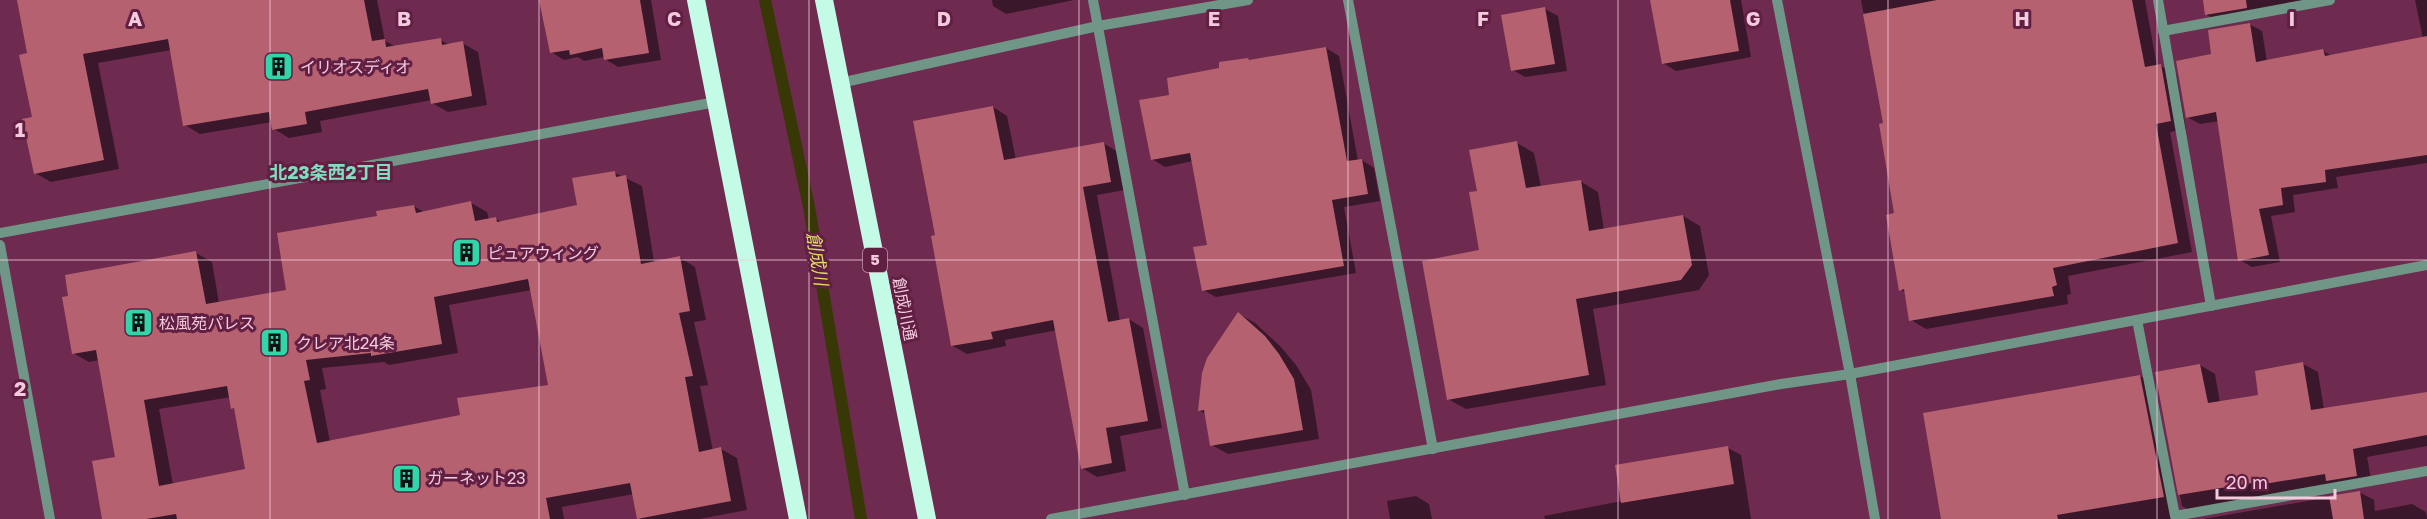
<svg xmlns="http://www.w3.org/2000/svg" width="2427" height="519" font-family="'Golos Text','Noto Sans JP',sans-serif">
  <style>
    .shadow { fill: #0007; fill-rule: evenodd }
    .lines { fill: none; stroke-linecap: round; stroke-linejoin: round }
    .stream { stroke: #383807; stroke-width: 12 }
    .building { fill: #b56170; fill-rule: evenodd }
    .minor { stroke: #709688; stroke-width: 10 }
    .highway { stroke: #c3fbe6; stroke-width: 18 }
    .grid { fill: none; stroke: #f4cbdd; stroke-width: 1.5; stroke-opacity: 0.55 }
    .labels { text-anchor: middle; stroke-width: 6; stroke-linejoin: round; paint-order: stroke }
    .shield { fill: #621f44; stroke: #c897af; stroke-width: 1.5 }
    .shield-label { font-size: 15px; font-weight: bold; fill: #f4cbdd }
    .poi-label { font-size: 16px; fill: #f4cbdd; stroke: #621f44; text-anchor: start }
    .street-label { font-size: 16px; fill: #f4cbdd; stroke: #621f44 }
    .neighbourhood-label { font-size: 18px; font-weight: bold; fill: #82debe; stroke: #621f44 }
    .water-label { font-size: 18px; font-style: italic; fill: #ddde69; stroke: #621f44 }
    .grid-label { font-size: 20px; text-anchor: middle; font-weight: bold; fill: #f4cbdd; stroke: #621f44; stroke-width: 6; stroke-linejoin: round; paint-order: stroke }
  </style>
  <rect width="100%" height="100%" fill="#6e2b4f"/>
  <g class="shadow">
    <path d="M 19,0 L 377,0 L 385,41 L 396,47 L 440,40 L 450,45 L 462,43 L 478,52 L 487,105 L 448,112 L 432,103 L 432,100 L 320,121 L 322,132 L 289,138 L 274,129 L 272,122 L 200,134 L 185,125 L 171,50 L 98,63 L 119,169 L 51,182 L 35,173 L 29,55 Z"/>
    <path d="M 540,0 L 651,0 L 661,60 L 618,67 L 605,59 L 604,57 L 584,61 L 578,57 L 564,60 L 551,52 Z"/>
    <path d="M 992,0 L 1074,0 L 1006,14 L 993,6 Z"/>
    <path d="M 1667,0 L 1741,0 L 1751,57 L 1676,71 L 1663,63 Z"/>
    <path d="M 1861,0 L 2145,0 L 2157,66 L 2161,66 L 2176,74 L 2186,129 L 2170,132 L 2192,252 L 2068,276 L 2071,294 L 2067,295 L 2068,304 L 1926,329 L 1911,320 L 1905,292 L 1901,290 L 1896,214 L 1885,125 Z"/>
    <path d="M 2205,0 L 2312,0 L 2219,22 L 2207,15 Z"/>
    <path d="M 2415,0 L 2427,0 L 2427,163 L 2336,177 L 2338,188 L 2293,195 L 2295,212 L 2271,216 L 2280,262 L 2252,267 L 2240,260 L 2219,121 L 2200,124 L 2187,117 L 2213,55 L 2249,24 L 2262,31 L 2267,62 L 2323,51 L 2332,56 L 2423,39 Z"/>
    <path d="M 1545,9 L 1558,16 L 1567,71 L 1525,77 L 1513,70 Z"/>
    <path d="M 1326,48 L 1339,56 L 1358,161 L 1362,160 L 1374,168 L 1380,201 L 1344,207 L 1356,273 L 1216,297 L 1203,290 L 1208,246 L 1193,161 L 1165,167 L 1152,159 L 1171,96 L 1221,69 L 1248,59 L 1252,61 Z"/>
    <path d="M 993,107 L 1007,116 L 1016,160 L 1103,143 L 1118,152 L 1125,190 L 1097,195 L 1120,321 L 1129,319 L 1143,328 L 1162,428 L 1120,436 L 1126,471 L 1097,477 L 1082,468 L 1057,330 L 1005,340 L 1006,346 L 967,354 L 953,346 Z"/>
    <path d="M 1517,143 L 1534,153 L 1541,187 L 1580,181 L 1598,192 L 1604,230 L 1683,216 L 1700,226 L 1709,275 L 1699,290 L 1593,309 L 1606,385 L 1466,409 L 1448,399 L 1481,252 L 1478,192 Z"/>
    <path d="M 615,173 L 642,186 L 654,262 L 679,257 L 695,267 L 706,320 L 694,322 L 708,385 L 700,386 L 713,451 L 721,449 L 737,458 L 747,510 L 699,519 L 640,519 L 634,494 L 562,507 L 564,519 L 104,519 L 117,458 L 100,360 L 89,362 L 73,353 L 196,253 L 212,262 L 219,303 L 288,291 L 379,217 L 414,206 L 425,213 L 471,203 L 487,212 L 489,220 L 496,219 L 502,222 L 579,206 ZM 531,290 L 550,386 L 462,416 L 330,442 L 320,390 L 326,389 L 322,368 L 384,362 L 389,365 L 458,353 L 449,305 ZM 231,397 L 233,408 L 236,410 L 247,470 L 173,485 L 159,409 Z"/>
    <path d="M 1239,314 L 1255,323 L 1281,347 L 1296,365 L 1311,390 L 1319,439 L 1228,454 L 1212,445 L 1207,415 L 1199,410 Z"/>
    <path d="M 2303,364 L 2318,372 L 2324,410 L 2427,394 L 2427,446 L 2367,457 L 2372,484 L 2197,515 L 2182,506 L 2157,373 L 2200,365 L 2215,374 L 2220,403 L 2260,396 Z"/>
    <path d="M 2140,376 L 2154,385 L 2180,519 L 1942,519 Z"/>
    <path d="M 1728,448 L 1741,455 L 1751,519 L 1545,519 L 1544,516 L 1622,501 Z"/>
    <path d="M 2359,492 L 2374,500 L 2375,511 L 2412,504 L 2426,512 L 2427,519 L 2203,519 Z"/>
    <path d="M 1416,496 L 1429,504 L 1432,519 L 1390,519 L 1387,501 Z"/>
  </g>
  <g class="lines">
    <path class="stream" d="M 765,0 L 809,207 L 861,519"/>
  </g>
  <g class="building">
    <path d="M 17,0 L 364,0 L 372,41 L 385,39 L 386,47 L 441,38 L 442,45 L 463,41 L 472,96 L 431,104 L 428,89 L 305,112 L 307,124 L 272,130 L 269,112 L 183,126 L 168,39 L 83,54 L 104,160 L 34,174 L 22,119 L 32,117 L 19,55 L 27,53 Z"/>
    <path d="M 539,0 L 640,0 L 649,53 L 604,60 L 602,48 L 570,55 L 569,50 L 550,53 Z"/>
    <path d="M 1650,0 L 1730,0 L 1739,51 L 1662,64 Z"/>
    <path d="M 1937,0 L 2132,0 L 2145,67 L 2161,64 L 2171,121 L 2156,124 L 2178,243 L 2053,268 L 2057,285 L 2052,287 L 2054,296 L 1909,321 L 1904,289 L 1899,291 L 1886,215 L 1894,213 L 1879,124 L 1883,123 L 1863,14 Z"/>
    <path d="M 2203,0 L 2246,0 L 2247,8 L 2205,15 Z"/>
    <path d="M 1545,7 L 1555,64 L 1511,71 L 1501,15 Z"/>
    <path d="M 2250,23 L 2256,62 L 2323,49 L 2325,56 L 2427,36 L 2427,155 L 2325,170 L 2326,182 L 2281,188 L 2283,205 L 2259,209 L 2269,255 L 2238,261 L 2216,112 L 2186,118 L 2176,61 L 2211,54 L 2208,30 Z"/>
    <path d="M 1326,47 L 1347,161 L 1362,159 L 1368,194 L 1332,200 L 1344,266 L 1202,291 L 1193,247 L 1207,245 L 1190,153 L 1151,160 L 1139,100 L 1169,95 L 1167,78 L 1219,68 L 1219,62 L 1248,58 L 1249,60 Z"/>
    <path d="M 993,106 L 1004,160 L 1104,142 L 1111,182 L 1083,187 L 1108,322 L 1129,318 L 1148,421 L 1106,428 L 1112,463 L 1081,469 L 1053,320 L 991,332 L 993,339 L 951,346 L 931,236 L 935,235 L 913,121 Z"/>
    <path d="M 1517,141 L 1526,188 L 1581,180 L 1589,231 L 1683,215 L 1692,265 L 1681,280 L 1576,299 L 1589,375 L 1447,400 L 1422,261 L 1479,250 L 1469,192 L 1477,191 L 1469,150 Z"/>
    <path d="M 615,171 L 616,177 L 626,175 L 641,264 L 680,256 L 690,311 L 679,313 L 693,376 L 685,377 L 699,452 L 721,447 L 731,501 L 637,519 L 630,483 L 546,498 L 550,519 L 177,519 L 176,514 L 146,519 L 102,519 L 92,461 L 115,457 L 96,350 L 72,354 L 62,297 L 68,296 L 65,275 L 196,251 L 206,304 L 286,290 L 277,233 L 377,216 L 376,211 L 414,205 L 416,213 L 471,201 L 475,221 L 496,217 L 497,222 L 577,205 L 572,178 ZM 528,279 L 548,385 L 457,398 L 460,415 L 317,443 L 304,381 L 310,380 L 306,360 L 371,353 L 371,356 L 442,344 L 434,297 ZM 227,386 L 231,409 L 234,408 L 245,469 L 159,486 L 144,400 Z"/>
    <path d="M 1238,312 L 1265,336 L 1279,354 L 1294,379 L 1303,430 L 1210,446 L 1204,410 L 1198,411 L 1202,373 L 1207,358 Z"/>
    <path d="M 2303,362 L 2311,410 L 2427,392 L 2427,435 L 2353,449 L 2357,476 L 2326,481 L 2325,474 L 2264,484 L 2264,481 L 2178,495 L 2155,372 L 2200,364 L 2208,403 L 2258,395 L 2255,371 Z"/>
    <path d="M 2140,375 L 2164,497 L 2057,515 L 2058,519 L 1941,519 L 1923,413 Z"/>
    <path d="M 1728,446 L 1734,484 L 1621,503 L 1615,465 Z"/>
    <path d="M 2360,491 L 2364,519 L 2333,519 L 2329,496 Z"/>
  </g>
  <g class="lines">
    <g class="minor">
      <path d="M 1093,0 L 1185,495"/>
      <path d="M 1348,0 L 1433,449"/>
      <path d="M 1777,0 L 1850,374 L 1875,519"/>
      <path d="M 2158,0 L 2211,306"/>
      <path d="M 2163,31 L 2330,0"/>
      <path d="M 840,83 L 1098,26 L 1248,0"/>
      <path d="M 0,233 L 716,102"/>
      <path d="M 0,245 L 50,519"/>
      <path d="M 2137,320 L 2175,516 L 2427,471"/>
      <path d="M 1051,519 L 1781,384 L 1850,374 L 2427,265"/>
    </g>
    <g class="highway">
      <path d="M 696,0 L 798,519"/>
      <path d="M 824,0 L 927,519"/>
    </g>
  </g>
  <path class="grid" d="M 270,0 L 270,519M 539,0 L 539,519M 809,0 L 809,519M 1079,0 L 1079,519M 1348,0 L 1348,519M 1618,0 L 1618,519M 1888,0 L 1888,519M 2157,0 L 2157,519M 0,260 L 2427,260"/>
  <defs>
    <symbol id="building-square" viewBox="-11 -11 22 22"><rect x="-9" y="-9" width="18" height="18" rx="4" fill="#32d4a8" stroke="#621f44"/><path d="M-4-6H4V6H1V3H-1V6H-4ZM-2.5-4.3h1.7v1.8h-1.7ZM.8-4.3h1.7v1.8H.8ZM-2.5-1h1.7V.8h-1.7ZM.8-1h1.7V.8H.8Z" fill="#111"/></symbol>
  </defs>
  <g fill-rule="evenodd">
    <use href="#building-square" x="262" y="50" width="33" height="33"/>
    <use href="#building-square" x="450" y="236" width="33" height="33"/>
    <use href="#building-square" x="122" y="306" width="33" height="33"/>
    <use href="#building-square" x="258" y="326" width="33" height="33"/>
    <use href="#building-square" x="390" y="462" width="33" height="33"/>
  </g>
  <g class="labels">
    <rect class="shield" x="863" y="248" width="24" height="24" rx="4.5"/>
    <g class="shield-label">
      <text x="875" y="265">5</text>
    </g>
    <g class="poi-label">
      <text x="300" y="73">イリオスディオ</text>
      <text x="487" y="259">ピュアウィング</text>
      <text x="159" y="329">松風苑パレス</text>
      <text x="296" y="349">クレア北24条</text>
      <text x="427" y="484">ガーネット23</text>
    </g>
    <g class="street-label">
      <text transform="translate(905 309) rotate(79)" y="6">創成川通</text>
    </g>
    <g class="neighbourhood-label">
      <text x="331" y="179">北23条西2丁目</text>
    </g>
    <g class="water-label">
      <text transform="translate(817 259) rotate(81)" y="6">創成川</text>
    </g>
  </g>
  <g class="grid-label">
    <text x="135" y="26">A</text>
    <text x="404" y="26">B</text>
    <text x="674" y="26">C</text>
    <text x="944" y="26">D</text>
    <text x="1214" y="26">E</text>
    <text x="1483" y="26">F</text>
    <text x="1753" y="26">G</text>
    <text x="2022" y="26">H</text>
    <text x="2292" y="26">I</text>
    <text x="20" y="137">1</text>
    <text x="20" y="396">2</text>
  </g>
  <path d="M2217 489v9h118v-9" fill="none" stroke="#f4cbdd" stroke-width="3"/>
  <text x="2226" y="489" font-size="18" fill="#f4cbdd" stroke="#621f44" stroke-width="4.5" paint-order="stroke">20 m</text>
</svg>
